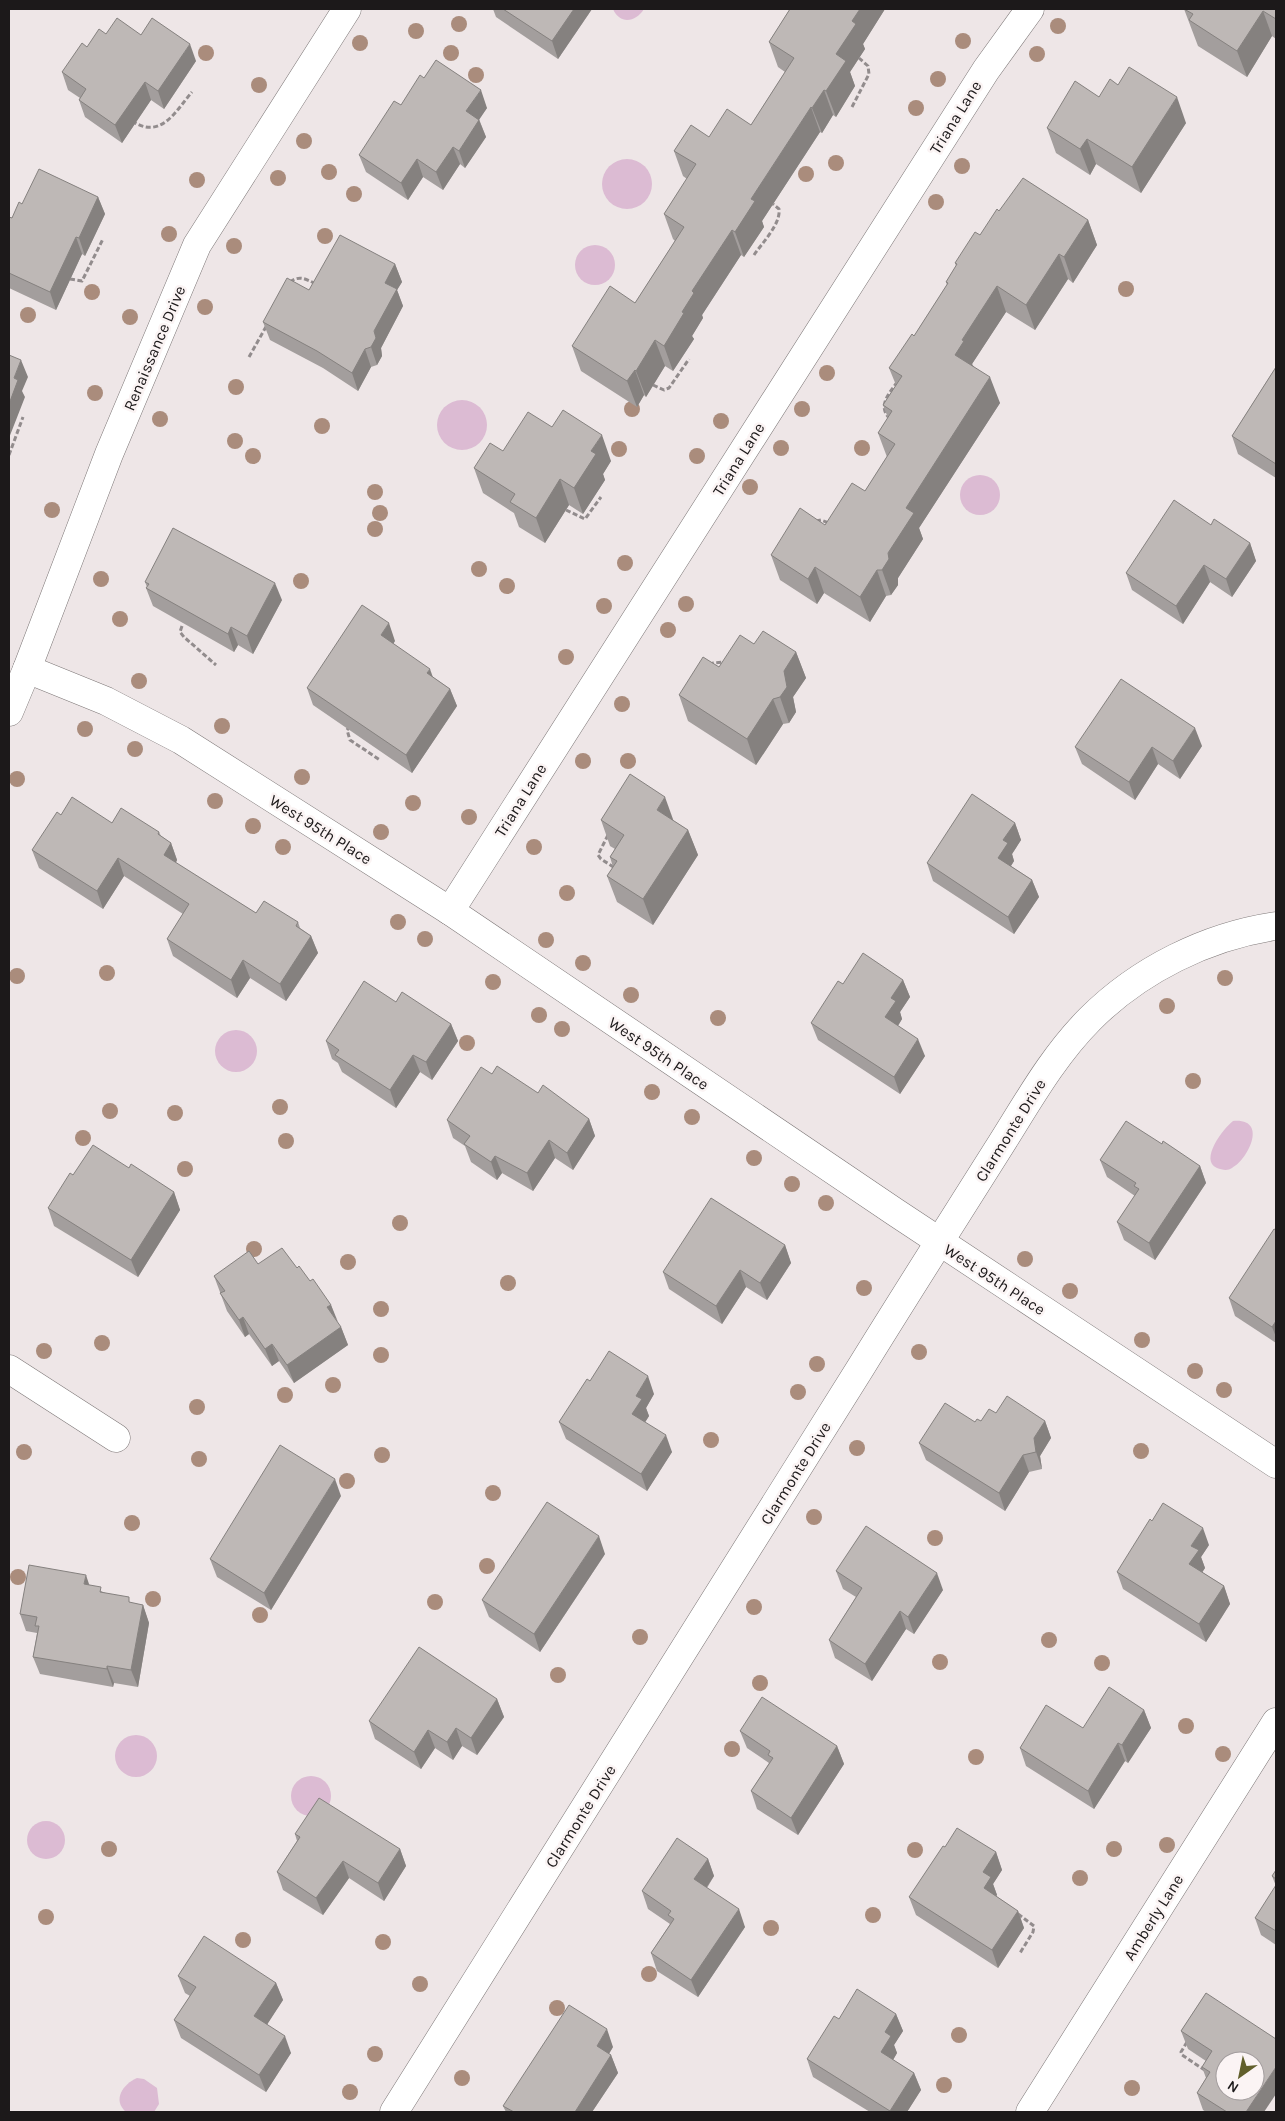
<svg xmlns="http://www.w3.org/2000/svg" width="1285" height="2121" font-family="Karla,sans-serif">
  <style>
    .water { fill: #dcbbd3 }
    .lines { fill: none; stroke-linecap: round; stroke-linejoin: round }
    .minor-casing { stroke: #7d7777; stroke-width: 29 }
    .path { stroke: #928c8d; stroke-width: 3; stroke-dasharray: 5 2.5; stroke-linecap: butt }
    .minor { stroke: #fff; stroke-width: 28 }
    .tree { fill: #aa8c7c }
    .wall { fill: #a39e9d }
    .shaded-wall { fill: #85817f }
    .building { fill: #beb8b6; stroke: #85817f; fill-rule: evenodd }
    .labels { text-anchor: middle; stroke-width: 5; stroke-linejoin: round; paint-order: stroke }
    .street-label { font-size: 16px; fill: #1c191a; stroke: #fbf4f4 }
  </style>
  <rect width="100%" height="100%" fill="#eee6e7"/>
  <g class="water">
    <path d="M 613,9 L 644,9 C 636,22 620,25 613,9 Z"/>
    <circle cx="627" cy="184" r="25"/>
    <circle cx="595" cy="265" r="20"/>
    <circle cx="462" cy="425" r="25"/>
    <circle cx="980" cy="495" r="20"/>
    <circle cx="236" cy="1051" r="21"/>
    <path d="M 1233,1121 C 1269,1118 1248,1160 1232,1168 C 1228,1171 1222,1170 1217,1168 C 1199,1160 1223,1129 1233,1121 Z"/>
    <circle cx="136" cy="1756" r="21"/>
    <circle cx="311" cy="1796" r="20"/>
    <circle cx="46" cy="1840" r="19"/>
    <path d="M 137,2078 L 144,2079 L 157,2088 L 159,2104 L 154,2112 L 126,2112 C 112,2100 123,2084 137,2078 Z"/>
  </g>
  <g class="lines">
    <defs>
      <g id="minor">
        <path d="M 27,669 L 106,701 L 181,740 L 450,911 L 895,1212 L 1276,1464"/>
        <path d="M 9,712 L 27,669 L 109,454 L 197,245 L 347,9"/>
        <path d="M 450,911 L 986,70 L 1030,9"/>
        <path d="M 9,1369 L 116,1438"/>
        <path d="M 394,2112 C 550,1864 706,1616 861,1367 C 906,1294 952,1222 998,1149 C 1026,1105 1052,1057 1090,1019 C 1139,970 1207,936 1276,926"/>
        <path d="M 1030,2112 L 1276,1722"/>
      </g>
    </defs>
    <use href="#minor" class="minor-casing"/>
    <g class="path">
      <path d="M 852,107 L 869,74 L 868,66 L 859,58"/>
      <path d="M 132,121 C 161,140 175,112 192,92"/>
      <path d="M 754,255 C 762,243 781,224 779,209 L 773,204"/>
      <path d="M 70,279 L 82,281 L 103,239"/>
      <path d="M 290,282 C 299,275 306,279 316,284"/>
      <path d="M 249,357 L 267,325"/>
      <path d="M 653,385 L 664,390 L 669,388 L 689,359"/>
      <path d="M 890,419 C 877,406 889,394 897,382"/>
      <path d="M 9,455 L 23,417"/>
      <path d="M 566,510 L 585,519 L 601,497"/>
      <path d="M 816,521 L 821,520 L 829,523"/>
      <path d="M 182,626 L 180,632 L 184,637 L 216,665"/>
      <path d="M 710,666 L 713,663 L 725,662"/>
      <path d="M 350,726 L 347,730 L 350,740 L 380,760"/>
      <path d="M 608,835 L 598,855 L 601,859 L 615,868"/>
      <path d="M 1018,1914 L 1034,1926 L 1033,1932 L 1020,1953"/>
      <path d="M 1187,2042 L 1181,2052 L 1182,2055 L 1206,2071"/>
    </g>
    <use href="#minor" class="minor"/>
  </g>
  <g class="tree">
    <circle cx="459" cy="24" r="8"/>
    <circle cx="1058" cy="26" r="8"/>
    <circle cx="416" cy="31" r="8"/>
    <circle cx="963" cy="41" r="8"/>
    <circle cx="360" cy="43" r="8"/>
    <circle cx="206" cy="53" r="8"/>
    <circle cx="451" cy="53" r="8"/>
    <circle cx="1037" cy="54" r="8"/>
    <circle cx="476" cy="75" r="8"/>
    <circle cx="938" cy="79" r="8"/>
    <circle cx="259" cy="85" r="8"/>
    <circle cx="916" cy="108" r="8"/>
    <circle cx="304" cy="141" r="8"/>
    <circle cx="836" cy="163" r="8"/>
    <circle cx="962" cy="166" r="8"/>
    <circle cx="329" cy="172" r="8"/>
    <circle cx="806" cy="174" r="8"/>
    <circle cx="278" cy="178" r="8"/>
    <circle cx="197" cy="180" r="8"/>
    <circle cx="354" cy="194" r="8"/>
    <circle cx="936" cy="202" r="8"/>
    <circle cx="169" cy="234" r="8"/>
    <circle cx="325" cy="236" r="8"/>
    <circle cx="234" cy="246" r="8"/>
    <circle cx="1126" cy="289" r="8"/>
    <circle cx="92" cy="292" r="8"/>
    <circle cx="205" cy="307" r="8"/>
    <circle cx="28" cy="315" r="8"/>
    <circle cx="130" cy="317" r="8"/>
    <circle cx="827" cy="373" r="8"/>
    <circle cx="236" cy="387" r="8"/>
    <circle cx="95" cy="393" r="8"/>
    <circle cx="632" cy="409" r="8"/>
    <circle cx="802" cy="409" r="8"/>
    <circle cx="160" cy="419" r="8"/>
    <circle cx="721" cy="421" r="8"/>
    <circle cx="322" cy="426" r="8"/>
    <circle cx="235" cy="441" r="8"/>
    <circle cx="781" cy="448" r="8"/>
    <circle cx="862" cy="448" r="8"/>
    <circle cx="619" cy="449" r="8"/>
    <circle cx="253" cy="456" r="8"/>
    <circle cx="697" cy="456" r="8"/>
    <circle cx="750" cy="487" r="8"/>
    <circle cx="375" cy="492" r="8"/>
    <circle cx="52" cy="510" r="8"/>
    <circle cx="380" cy="513" r="8"/>
    <circle cx="375" cy="529" r="8"/>
    <circle cx="625" cy="563" r="8"/>
    <circle cx="479" cy="569" r="8"/>
    <circle cx="101" cy="579" r="8"/>
    <circle cx="301" cy="581" r="8"/>
    <circle cx="507" cy="586" r="8"/>
    <circle cx="686" cy="604" r="8"/>
    <circle cx="604" cy="606" r="8"/>
    <circle cx="120" cy="619" r="8"/>
    <circle cx="668" cy="630" r="8"/>
    <circle cx="566" cy="657" r="8"/>
    <circle cx="139" cy="681" r="8"/>
    <circle cx="622" cy="704" r="8"/>
    <circle cx="222" cy="726" r="8"/>
    <circle cx="85" cy="729" r="8"/>
    <circle cx="135" cy="749" r="8"/>
    <circle cx="583" cy="761" r="8"/>
    <circle cx="628" cy="761" r="8"/>
    <circle cx="302" cy="777" r="8"/>
    <circle cx="17" cy="779" r="8"/>
    <circle cx="215" cy="801" r="8"/>
    <circle cx="413" cy="803" r="8"/>
    <circle cx="469" cy="817" r="8"/>
    <circle cx="253" cy="826" r="8"/>
    <circle cx="381" cy="832" r="8"/>
    <circle cx="283" cy="847" r="8"/>
    <circle cx="534" cy="847" r="8"/>
    <circle cx="567" cy="893" r="8"/>
    <circle cx="398" cy="922" r="8"/>
    <circle cx="425" cy="939" r="8"/>
    <circle cx="546" cy="940" r="8"/>
    <circle cx="583" cy="963" r="8"/>
    <circle cx="107" cy="973" r="8"/>
    <circle cx="17" cy="976" r="8"/>
    <circle cx="1225" cy="978" r="8"/>
    <circle cx="493" cy="982" r="8"/>
    <circle cx="631" cy="995" r="8"/>
    <circle cx="1167" cy="1006" r="8"/>
    <circle cx="539" cy="1015" r="8"/>
    <circle cx="718" cy="1018" r="8"/>
    <circle cx="562" cy="1029" r="8"/>
    <circle cx="467" cy="1043" r="8"/>
    <circle cx="1193" cy="1081" r="8"/>
    <circle cx="652" cy="1092" r="8"/>
    <circle cx="280" cy="1107" r="8"/>
    <circle cx="110" cy="1111" r="8"/>
    <circle cx="175" cy="1113" r="8"/>
    <circle cx="692" cy="1117" r="8"/>
    <circle cx="83" cy="1138" r="8"/>
    <circle cx="286" cy="1141" r="8"/>
    <circle cx="754" cy="1158" r="8"/>
    <circle cx="185" cy="1169" r="8"/>
    <circle cx="792" cy="1184" r="8"/>
    <circle cx="826" cy="1203" r="8"/>
    <circle cx="400" cy="1223" r="8"/>
    <circle cx="254" cy="1249" r="8"/>
    <circle cx="1025" cy="1259" r="8"/>
    <circle cx="348" cy="1262" r="8"/>
    <circle cx="508" cy="1283" r="8"/>
    <circle cx="864" cy="1288" r="8"/>
    <circle cx="1070" cy="1291" r="8"/>
    <circle cx="381" cy="1309" r="8"/>
    <circle cx="1142" cy="1340" r="8"/>
    <circle cx="102" cy="1343" r="8"/>
    <circle cx="44" cy="1351" r="8"/>
    <circle cx="919" cy="1352" r="8"/>
    <circle cx="381" cy="1355" r="8"/>
    <circle cx="817" cy="1364" r="8"/>
    <circle cx="1195" cy="1371" r="8"/>
    <circle cx="333" cy="1385" r="8"/>
    <circle cx="1224" cy="1390" r="8"/>
    <circle cx="798" cy="1392" r="8"/>
    <circle cx="285" cy="1395" r="8"/>
    <circle cx="197" cy="1407" r="8"/>
    <circle cx="711" cy="1440" r="8"/>
    <circle cx="857" cy="1448" r="8"/>
    <circle cx="1141" cy="1451" r="8"/>
    <circle cx="24" cy="1452" r="8"/>
    <circle cx="382" cy="1455" r="8"/>
    <circle cx="199" cy="1459" r="8"/>
    <circle cx="347" cy="1481" r="8"/>
    <circle cx="493" cy="1493" r="8"/>
    <circle cx="814" cy="1517" r="8"/>
    <circle cx="132" cy="1523" r="8"/>
    <circle cx="935" cy="1538" r="8"/>
    <circle cx="487" cy="1566" r="8"/>
    <circle cx="18" cy="1577" r="8"/>
    <circle cx="153" cy="1599" r="8"/>
    <circle cx="435" cy="1602" r="8"/>
    <circle cx="754" cy="1607" r="8"/>
    <circle cx="260" cy="1615" r="8"/>
    <circle cx="640" cy="1637" r="8"/>
    <circle cx="1049" cy="1640" r="8"/>
    <circle cx="940" cy="1662" r="8"/>
    <circle cx="1102" cy="1663" r="8"/>
    <circle cx="558" cy="1675" r="8"/>
    <circle cx="760" cy="1683" r="8"/>
    <circle cx="1186" cy="1726" r="8"/>
    <circle cx="732" cy="1749" r="8"/>
    <circle cx="1223" cy="1754" r="8"/>
    <circle cx="976" cy="1757" r="8"/>
    <circle cx="1167" cy="1845" r="8"/>
    <circle cx="109" cy="1849" r="8"/>
    <circle cx="1114" cy="1849" r="8"/>
    <circle cx="915" cy="1850" r="8"/>
    <circle cx="1080" cy="1878" r="8"/>
    <circle cx="873" cy="1915" r="8"/>
    <circle cx="46" cy="1917" r="8"/>
    <circle cx="771" cy="1928" r="8"/>
    <circle cx="243" cy="1940" r="8"/>
    <circle cx="383" cy="1942" r="8"/>
    <circle cx="649" cy="1974" r="8"/>
    <circle cx="420" cy="1984" r="8"/>
    <circle cx="557" cy="2008" r="8"/>
    <circle cx="959" cy="2035" r="8"/>
    <circle cx="375" cy="2054" r="8"/>
    <circle cx="462" cy="2078" r="8"/>
    <circle cx="944" cy="2085" r="8"/>
    <circle cx="1132" cy="2088" r="8"/>
    <circle cx="350" cy="2092" r="8"/>
  </g>
  <g class="wall">
    <path d="M 493,9 L 592,9 L 558,59 L 496,17 Z"/>
    <path d="M 790,9 L 885,9 L 863,44 L 865,49 L 850,72 L 855,86 L 836,117 L 833,115 L 822,133 L 820,132 L 762,221 L 764,227 L 744,257 L 741,255 L 702,315 L 703,318 L 692,336 L 694,339 L 673,371 L 665,366 L 646,397 L 644,395 L 637,407 L 581,371 L 572,346 L 635,303 L 675,241 L 673,239 L 664,214 L 687,179 L 683,176 L 674,151 L 709,137 L 751,125 L 785,72 L 778,67 L 769,42 Z"/>
    <path d="M 1184,9 L 1276,9 L 1276,39 L 1272,36 L 1247,77 L 1198,46 Z"/>
    <path d="M 106,34 L 141,35 L 196,61 L 164,109 L 151,100 L 122,143 L 85,117 L 79,100 L 80,98 L 68,90 L 62,72 L 87,47 Z"/>
    <path d="M 424,78 L 487,108 L 479,119 L 486,137 L 465,168 L 460,164 L 443,190 L 423,177 L 408,200 L 366,172 L 359,155 Z"/>
    <path d="M 1118,85 L 1186,123 L 1141,193 L 1096,164 L 1090,175 L 1056,153 L 1047,128 Z"/>
    <path d="M 98,197 L 105,214 L 85,256 L 82,254 L 56,310 L 9,288 L 9,217 L 12,218 L 22,204 Z"/>
    <path d="M 999,211 L 1088,220 L 1097,245 L 1073,283 L 1068,279 L 1035,330 L 1006,312 L 972,364 L 1000,403 L 919,528 L 923,539 L 898,578 L 898,585 L 891,595 L 886,596 L 870,622 L 824,593 L 817,604 L 780,580 L 771,555 L 825,525 L 865,491 L 887,457 L 878,433 L 888,418 L 883,405 L 896,385 L 889,368 L 914,336 L 947,285 L 946,282 L 956,266 L 955,263 L 980,235 Z"/>
    <path d="M 395,264 L 402,282 L 397,290 L 403,306 L 381,348 L 382,356 L 377,365 L 371,367 L 358,391 L 323,368 L 270,340 L 263,322 L 309,290 Z"/>
    <path d="M 1276,367 L 1276,478 L 1238,454 L 1232,436 Z"/>
    <path d="M 552,427 L 611,461 L 603,474 L 605,480 L 583,514 L 569,505 L 545,543 L 519,527 L 514,513 L 483,493 L 474,468 L 503,451 Z"/>
    <path d="M 1211,525 L 1250,543 L 1256,561 L 1232,597 L 1210,582 L 1183,624 L 1132,590 L 1126,573 Z"/>
    <path d="M 145,582 L 282,600 L 253,654 L 238,645 L 234,652 L 153,606 L 146,588 L 147,587 Z"/>
    <path d="M 395,641 L 393,644 L 433,677 L 450,689 L 457,706 L 412,773 L 313,705 L 307,688 Z"/>
    <path d="M 754,644 L 796,652 L 806,678 L 793,697 L 796,712 L 789,723 L 783,724 L 756,765 L 688,721 L 679,695 L 719,667 Z"/>
    <path d="M 1202,746 L 1180,779 L 1158,764 L 1135,800 L 1082,764 L 1075,747 Z"/>
    <path d="M 61,815 L 112,823 L 159,832 L 161,836 L 171,843 L 177,860 L 176,863 L 256,913 L 298,922 L 300,928 L 311,936 L 318,953 L 286,1001 L 250,978 L 237,998 L 173,956 L 167,939 L 183,914 L 124,876 L 103,909 L 39,868 L 32,850 Z"/>
    <path d="M 601,820 L 674,821 L 688,830 L 698,855 L 653,925 L 617,902 L 607,876 L 613,867 L 610,857 L 615,849 L 610,846 Z"/>
    <path d="M 1015,823 L 1021,840 L 1012,854 L 1014,861 L 1011,866 L 1032,880 L 1039,897 L 1014,934 L 933,881 L 927,863 Z"/>
    <path d="M 903,980 L 910,997 L 900,1012 L 902,1019 L 898,1026 L 925,1056 L 900,1094 L 818,1040 L 811,1023 L 843,984 Z"/>
    <path d="M 396,1002 L 451,1024 L 458,1041 L 432,1080 L 420,1072 L 396,1108 L 342,1072 L 338,1063 L 332,1059 L 326,1041 Z"/>
    <path d="M 492,1074 L 538,1093 L 589,1119 L 595,1136 L 573,1170 L 555,1158 L 533,1191 L 502,1173 L 497,1180 L 471,1162 L 465,1146 L 453,1138 L 447,1120 Z"/>
    <path d="M 1162,1144 L 1200,1166 L 1206,1183 L 1155,1260 L 1124,1240 L 1117,1222 L 1135,1196 L 1107,1177 L 1100,1160 Z"/>
    <path d="M 129,1168 L 174,1192 L 180,1210 L 138,1277 L 54,1226 L 48,1208 L 73,1175 Z"/>
    <path d="M 1276,1230 L 1276,1343 L 1235,1316 L 1229,1298 Z"/>
    <path d="M 785,1245 L 791,1263 L 767,1300 L 746,1287 L 722,1324 L 669,1289 L 663,1272 Z"/>
    <path d="M 258,1264 L 297,1268 L 331,1305 L 337,1322 L 341,1327 L 348,1345 L 294,1383 L 279,1361 L 272,1366 L 249,1334 L 245,1337 L 227,1311 L 214,1276 Z"/>
    <path d="M 590,1381 L 654,1394 L 646,1408 L 649,1416 L 645,1422 L 672,1452 L 647,1491 L 566,1439 L 559,1422 Z"/>
    <path d="M 996,1413 L 1045,1421 L 1051,1438 L 1040,1456 L 1042,1469 L 1029,1472 L 1005,1511 L 926,1460 L 919,1443 L 975,1422 L 981,1421 Z"/>
    <path d="M 341,1496 L 271,1610 L 217,1577 L 210,1559 Z"/>
    <path d="M 1209,1545 L 1201,1557 L 1205,1568 L 1202,1572 L 1224,1586 L 1230,1604 L 1206,1642 L 1123,1589 L 1117,1572 Z"/>
    <path d="M 605,1554 L 540,1652 L 489,1617 L 482,1600 Z"/>
    <path d="M 836,1571 L 943,1590 L 914,1634 L 906,1629 L 872,1681 L 835,1658 L 829,1640 L 856,1597 L 843,1589 Z"/>
    <path d="M 90,1585 L 103,1592 L 132,1603 L 143,1605 L 149,1623 L 138,1687 L 114,1683 L 113,1687 L 40,1674 L 33,1657 L 37,1633 L 26,1631 L 20,1614 Z"/>
    <path d="M 497,1699 L 504,1717 L 477,1755 L 462,1746 L 453,1760 L 435,1748 L 421,1769 L 375,1739 L 369,1721 Z"/>
    <path d="M 1144,1710 L 1151,1728 L 1128,1763 L 1125,1761 L 1094,1809 L 1026,1766 L 1020,1748 Z"/>
    <path d="M 740,1731 L 837,1746 L 844,1764 L 798,1835 L 757,1809 L 751,1791 L 769,1763 L 747,1748 Z"/>
    <path d="M 295,1834 L 400,1849 L 406,1866 L 384,1901 L 349,1878 L 323,1915 L 283,1890 L 277,1872 L 297,1841 Z"/>
    <path d="M 945,1847 L 996,1852 L 1002,1870 L 993,1884 L 997,1895 L 996,1896 L 1018,1911 L 1024,1928 L 998,1968 L 916,1915 L 909,1897 Z"/>
    <path d="M 708,1859 L 714,1876 L 707,1888 L 745,1927 L 698,1997 L 657,1971 L 651,1953 L 670,1924 L 648,1909 L 642,1891 Z"/>
    <path d="M 1276,1870 L 1276,1945 L 1261,1935 L 1255,1918 L 1276,1886 L 1272,1876 Z"/>
    <path d="M 178,1976 L 276,1983 L 283,2000 L 267,2024 L 291,2053 L 266,2092 L 181,2038 L 174,2020 L 190,1996 L 185,1993 Z"/>
    <path d="M 1206,1993 L 1264,2112 L 1206,2112 L 1203,2110 L 1197,2093 L 1206,2078 L 1202,2067 L 1206,2061 L 1188,2049 L 1181,2031 Z"/>
    <path d="M 896,2014 L 903,2031 L 894,2045 L 897,2053 L 893,2060 L 914,2073 L 921,2090 L 907,2112 L 870,2112 L 813,2077 L 807,2059 L 839,2019 Z"/>
    <path d="M 613,2047 L 609,2054 L 611,2055 L 618,2073 L 592,2112 L 506,2112 L 503,2106 Z"/>
  </g>
  <g class="shaded-wall">
    <path d="M 574,9 L 592,9 L 558,59 L 552,41 Z"/>
    <path d="M 860,9 L 885,9 L 863,44 L 865,49 L 850,72 L 855,86 L 836,117 L 826,91 L 836,54 L 852,21 Z"/>
    <path d="M 1263,11 L 1272,36 L 1247,77 L 1237,51 Z"/>
    <path d="M 190,44 L 196,61 L 164,109 L 158,91 Z"/>
    <path d="M 145,82 L 151,100 L 122,143 L 115,125 Z"/>
    <path d="M 481,90 L 487,108 L 473,129 L 466,111 Z"/>
    <path d="M 824,90 L 833,115 L 822,133 L 812,108 Z"/>
    <path d="M 1177,97 L 1186,123 L 1141,193 L 1132,167 Z"/>
    <path d="M 811,107 L 820,132 L 762,221 L 764,227 L 744,257 L 735,232 L 751,199 Z"/>
    <path d="M 479,120 L 486,137 L 465,168 L 459,151 Z"/>
    <path d="M 1087,139 L 1096,164 L 1090,175 L 1080,149 Z"/>
    <path d="M 453,147 L 460,164 L 443,190 L 436,172 Z"/>
    <path d="M 417,159 L 423,177 L 408,200 L 401,183 Z"/>
    <path d="M 98,197 L 105,214 L 85,256 L 79,238 Z"/>
    <path d="M 1088,220 L 1097,245 L 1073,283 L 1064,257 Z"/>
    <path d="M 732,230 L 741,255 L 702,315 L 703,318 L 692,336 L 694,339 L 673,371 L 664,346 L 682,312 L 692,291 Z"/>
    <path d="M 76,237 L 82,254 L 56,310 L 50,292 Z"/>
    <path d="M 1059,254 L 1068,279 L 1035,330 L 1026,305 Z"/>
    <path d="M 395,264 L 402,282 L 397,290 L 403,306 L 381,348 L 382,356 L 377,365 L 371,347 L 385,283 Z"/>
    <path d="M 997,286 L 1006,312 L 972,364 L 973,367 L 955,355 L 962,340 Z"/>
    <path d="M 655,340 L 665,366 L 646,397 L 636,371 Z"/>
    <path d="M 365,349 L 371,367 L 358,391 L 352,373 Z"/>
    <path d="M 21,360 L 28,377 L 22,391 L 25,397 L 9,438 L 9,404 L 14,378 Z"/>
    <path d="M 635,370 L 644,395 L 637,407 L 627,381 Z"/>
    <path d="M 990,377 L 1000,403 L 919,528 L 923,539 L 898,578 L 898,585 L 891,595 L 882,570 L 906,508 Z"/>
    <path d="M 602,435 L 611,461 L 603,474 L 605,480 L 583,514 L 574,488 L 591,451 Z"/>
    <path d="M 560,479 L 569,505 L 545,543 L 536,518 Z"/>
    <path d="M 1250,543 L 1256,561 L 1232,597 L 1226,579 Z"/>
    <path d="M 1204,565 L 1210,582 L 1183,624 L 1176,606 Z"/>
    <path d="M 815,567 L 824,593 L 817,604 L 808,579 Z"/>
    <path d="M 877,570 L 886,596 L 870,622 L 860,597 Z"/>
    <path d="M 275,583 L 282,600 L 253,654 L 247,636 Z"/>
    <path d="M 389,623 L 395,641 L 387,653 L 381,635 Z"/>
    <path d="M 231,627 L 238,645 L 234,652 L 228,634 Z"/>
    <path d="M 796,652 L 806,678 L 793,697 L 796,712 L 789,723 L 780,697 L 784,671 Z"/>
    <path d="M 430,669 L 436,686 L 427,673 Z"/>
    <path d="M 450,689 L 457,706 L 412,773 L 406,755 Z"/>
    <path d="M 773,699 L 783,724 L 756,765 L 747,739 Z"/>
    <path d="M 1195,728 L 1202,746 L 1180,779 L 1173,761 Z"/>
    <path d="M 1152,747 L 1158,764 L 1135,800 L 1129,782 Z"/>
    <path d="M 665,797 L 674,822 L 657,810 Z"/>
    <path d="M 1015,823 L 1021,840 L 1012,854 L 1014,861 L 1005,875 L 998,858 L 1003,840 Z"/>
    <path d="M 688,830 L 698,855 L 653,925 L 643,899 Z"/>
    <path d="M 171,843 L 177,860 L 170,872 L 164,855 Z"/>
    <path d="M 118,858 L 124,876 L 103,909 L 97,891 Z"/>
    <path d="M 1032,880 L 1039,897 L 1014,934 L 1008,917 Z"/>
    <path d="M 311,936 L 318,953 L 286,1001 L 280,984 Z"/>
    <path d="M 243,960 L 250,978 L 237,998 L 231,980 Z"/>
    <path d="M 903,980 L 910,997 L 900,1012 L 902,1019 L 892,1035 L 885,1017 L 891,998 Z"/>
    <path d="M 451,1024 L 458,1041 L 432,1080 L 426,1062 Z"/>
    <path d="M 918,1039 L 925,1056 L 900,1094 L 894,1077 Z"/>
    <path d="M 413,1055 L 420,1072 L 396,1108 L 390,1090 Z"/>
    <path d="M 589,1119 L 595,1136 L 573,1170 L 567,1153 Z"/>
    <path d="M 549,1140 L 555,1158 L 533,1191 L 527,1173 Z"/>
    <path d="M 495,1156 L 502,1173 L 497,1180 L 491,1162 Z"/>
    <path d="M 1200,1166 L 1206,1183 L 1155,1260 L 1149,1243 Z"/>
    <path d="M 174,1192 L 180,1210 L 138,1277 L 131,1260 Z"/>
    <path d="M 785,1245 L 791,1263 L 767,1300 L 760,1283 Z"/>
    <path d="M 740,1270 L 746,1287 L 722,1324 L 716,1306 Z"/>
    <path d="M 331,1305 L 338,1322 L 327,1307 Z"/>
    <path d="M 243,1317 L 249,1334 L 245,1337 L 239,1320 Z"/>
    <path d="M 1276,1321 L 1276,1337 L 1272,1327 Z"/>
    <path d="M 341,1327 L 348,1345 L 294,1383 L 287,1365 Z"/>
    <path d="M 272,1344 L 279,1361 L 272,1366 L 265,1349 Z"/>
    <path d="M 648,1376 L 654,1394 L 646,1408 L 649,1416 L 639,1432 L 632,1414 L 636,1396 Z"/>
    <path d="M 1045,1421 L 1051,1438 L 1040,1456 L 1042,1469 L 1036,1452 L 1034,1438 Z"/>
    <path d="M 666,1435 L 672,1452 L 647,1491 L 641,1474 Z"/>
    <path d="M 1023,1455 L 1029,1472 L 1005,1511 L 999,1493 Z"/>
    <path d="M 335,1479 L 341,1496 L 271,1610 L 264,1593 Z"/>
    <path d="M 1203,1528 L 1209,1545 L 1201,1557 L 1205,1568 L 1196,1582 L 1189,1564 L 1191,1546 Z"/>
    <path d="M 599,1536 L 605,1554 L 540,1652 L 534,1634 Z"/>
    <path d="M 937,1573 L 943,1590 L 914,1634 L 908,1617 Z"/>
    <path d="M 86,1575 L 92,1593 L 84,1584 Z"/>
    <path d="M 1224,1586 L 1230,1604 L 1206,1642 L 1199,1624 Z"/>
    <path d="M 143,1605 L 149,1623 L 138,1687 L 131,1670 Z"/>
    <path d="M 900,1611 L 906,1629 L 872,1681 L 865,1664 Z"/>
    <path d="M 107,1666 L 114,1683 L 113,1687 L 107,1669 Z"/>
    <path d="M 497,1699 L 504,1717 L 477,1755 L 471,1738 Z"/>
    <path d="M 1144,1710 L 1151,1728 L 1128,1763 L 1122,1745 Z"/>
    <path d="M 456,1728 L 462,1746 L 453,1760 L 447,1742 Z"/>
    <path d="M 428,1730 L 435,1748 L 421,1769 L 414,1752 Z"/>
    <path d="M 1118,1743 L 1125,1761 L 1094,1809 L 1088,1791 Z"/>
    <path d="M 837,1746 L 844,1764 L 798,1835 L 791,1818 Z"/>
    <path d="M 400,1849 L 406,1866 L 384,1901 L 378,1883 Z"/>
    <path d="M 996,1852 L 1002,1870 L 993,1884 L 997,1895 L 990,1906 L 984,1888 L 983,1872 Z"/>
    <path d="M 708,1859 L 714,1876 L 700,1897 L 694,1879 Z"/>
    <path d="M 343,1861 L 349,1878 L 323,1915 L 316,1898 Z"/>
    <path d="M 739,1909 L 745,1927 L 698,1997 L 691,1980 Z"/>
    <path d="M 1018,1911 L 1024,1928 L 998,1968 L 992,1950 Z"/>
    <path d="M 276,1983 L 283,2000 L 261,2034 L 254,2016 Z"/>
    <path d="M 896,2014 L 903,2031 L 894,2045 L 897,2053 L 887,2070 L 881,2052 L 885,2032 Z"/>
    <path d="M 607,2029 L 613,2047 L 603,2063 L 597,2046 Z"/>
    <path d="M 285,2036 L 291,2053 L 266,2092 L 259,2075 Z"/>
    <path d="M 611,2055 L 618,2073 L 592,2112 L 575,2112 Z"/>
    <path d="M 1276,2067 L 1276,2094 L 1264,2112 L 1246,2112 Z"/>
    <path d="M 914,2073 L 921,2090 L 907,2112 L 891,2112 L 890,2111 Z"/>
  </g>
  <g class="building">
    <path d="M 503,9 L 574,9 L 552,41 Z"/>
    <path d="M 790,9 L 860,9 L 852,21 L 856,24 L 836,54 L 846,61 L 826,91 L 824,90 L 812,108 L 811,107 L 751,199 L 755,201 L 735,232 L 732,230 L 692,291 L 694,293 L 682,312 L 684,313 L 664,346 L 655,340 L 636,371 L 635,370 L 627,381 L 572,346 L 610,286 L 635,303 L 684,227 L 664,214 L 696,164 L 674,151 L 691,125 L 709,137 L 727,109 L 751,125 L 794,58 L 769,42 Z"/>
    <path d="M 1184,9 L 1276,9 L 1276,19 L 1263,11 L 1237,51 L 1189,20 L 1193,14 Z"/>
    <path d="M 117,18 L 141,35 L 152,18 L 190,44 L 158,91 L 145,82 L 115,125 L 79,100 L 86,89 L 62,72 L 82,43 L 87,47 L 99,29 L 106,34 Z"/>
    <path d="M 436,60 L 481,90 L 466,111 L 479,120 L 459,151 L 453,147 L 436,172 L 417,159 L 401,183 L 359,155 L 394,101 L 401,105 L 420,75 L 424,78 Z"/>
    <path d="M 1129,67 L 1177,97 L 1132,167 L 1087,139 L 1080,149 L 1047,128 L 1075,81 L 1099,97 L 1110,79 L 1118,85 Z"/>
    <path d="M 39,169 L 98,197 L 79,238 L 76,237 L 50,292 L 9,273 L 9,217 L 12,218 L 19,202 L 22,204 Z"/>
    <path d="M 1023,178 L 1088,220 L 1064,257 L 1059,254 L 1026,305 L 997,286 L 962,340 L 964,341 L 955,355 L 990,377 L 906,508 L 914,513 L 888,553 L 889,559 L 882,570 L 877,570 L 860,597 L 815,567 L 808,579 L 771,555 L 800,508 L 825,525 L 852,483 L 865,491 L 895,444 L 878,433 L 892,411 L 883,405 L 902,376 L 889,368 L 912,334 L 914,336 L 948,283 L 946,282 L 957,264 L 955,263 L 975,232 L 980,235 L 997,209 L 999,211 Z"/>
    <path d="M 340,235 L 395,264 L 385,283 L 397,289 L 374,331 L 376,338 L 371,347 L 365,349 L 352,373 L 317,351 L 263,322 L 287,278 L 309,290 Z"/>
    <path d="M 9,355 L 21,360 L 14,378 L 18,380 L 9,404 Z"/>
    <path d="M 1276,367 L 1276,464 L 1232,436 Z"/>
    <path d="M 563,410 L 602,435 L 591,451 L 596,454 L 574,488 L 560,479 L 536,518 L 510,502 L 515,494 L 474,468 L 490,443 L 503,451 L 528,412 L 552,427 Z"/>
    <path d="M 1174,500 L 1211,525 L 1214,519 L 1250,543 L 1226,579 L 1204,565 L 1176,606 L 1126,573 Z"/>
    <path d="M 173,528 L 275,583 L 247,636 L 231,627 L 228,634 L 146,588 L 149,584 L 145,582 Z"/>
    <path d="M 362,605 L 389,623 L 381,635 L 430,669 L 427,673 L 450,689 L 406,755 L 307,688 Z"/>
    <path d="M 763,631 L 796,652 L 784,671 L 787,687 L 780,697 L 773,699 L 747,739 L 679,695 L 703,657 L 719,667 L 740,635 L 754,644 Z"/>
    <path d="M 1121,679 L 1195,728 L 1173,761 L 1152,747 L 1129,782 L 1075,747 Z"/>
    <path d="M 630,774 L 665,797 L 657,810 L 688,830 L 643,899 L 607,876 L 617,861 L 610,857 L 624,835 L 601,820 Z"/>
    <path d="M 972,794 L 1015,823 L 1003,840 L 1008,843 L 998,858 L 1032,880 L 1008,917 L 927,863 Z"/>
    <path d="M 72,797 L 112,823 L 121,808 L 159,832 L 158,834 L 171,843 L 164,855 L 256,913 L 264,901 L 298,922 L 296,926 L 311,936 L 280,984 L 243,960 L 231,980 L 167,939 L 189,904 L 118,858 L 97,891 L 32,850 L 57,812 L 61,815 Z"/>
    <path d="M 863,953 L 903,980 L 891,998 L 896,1001 L 885,1017 L 918,1039 L 894,1077 L 811,1023 L 838,981 L 843,984 Z"/>
    <path d="M 364,981 L 396,1002 L 402,992 L 451,1024 L 426,1062 L 413,1055 L 390,1090 L 335,1055 L 339,1050 L 326,1041 Z"/>
    <path d="M 497,1066 L 538,1093 L 543,1085 L 589,1119 L 567,1153 L 549,1140 L 527,1173 L 495,1156 L 491,1162 L 464,1144 L 470,1136 L 447,1120 L 481,1067 L 492,1074 Z"/>
    <path d="M 1126,1121 L 1162,1144 L 1163,1141 L 1200,1166 L 1149,1243 L 1117,1222 L 1139,1189 L 1134,1186 L 1136,1183 L 1100,1160 Z"/>
    <path d="M 93,1145 L 129,1168 L 131,1164 L 174,1192 L 131,1260 L 48,1208 L 70,1173 L 73,1175 Z"/>
    <path d="M 711,1198 L 785,1245 L 760,1283 L 740,1270 L 716,1306 L 663,1272 Z"/>
    <path d="M 1274,1229 L 1276,1230 L 1276,1321 L 1272,1327 L 1229,1298 Z"/>
    <path d="M 282,1248 L 297,1268 L 299,1266 L 310,1281 L 313,1279 L 331,1305 L 327,1307 L 341,1327 L 287,1365 L 272,1344 L 265,1349 L 243,1317 L 239,1320 L 220,1293 L 225,1291 L 214,1276 L 249,1251 L 258,1264 Z"/>
    <path d="M 609,1351 L 648,1376 L 636,1396 L 642,1399 L 632,1414 L 666,1435 L 641,1474 L 559,1422 L 587,1379 L 590,1381 Z"/>
    <path d="M 1007,1396 L 1045,1421 L 1034,1438 L 1036,1452 L 1023,1455 L 999,1493 L 919,1443 L 945,1403 L 975,1422 L 977,1419 L 981,1421 L 989,1409 L 996,1413 Z"/>
    <path d="M 280,1445 L 335,1479 L 264,1593 L 210,1559 Z"/>
    <path d="M 547,1502 L 599,1536 L 534,1634 L 482,1600 Z"/>
    <path d="M 1163,1503 L 1203,1528 L 1191,1546 L 1199,1550 L 1189,1564 L 1224,1586 L 1199,1624 L 1117,1572 L 1150,1519 L 1152,1521 Z"/>
    <path d="M 866,1526 L 937,1573 L 908,1617 L 900,1611 L 865,1664 L 829,1640 L 862,1588 L 836,1571 Z"/>
    <path d="M 29,1565 L 86,1575 L 84,1584 L 101,1587 L 100,1592 L 129,1597 L 129,1602 L 143,1605 L 131,1670 L 107,1666 L 107,1669 L 33,1657 L 39,1626 L 35,1626 L 37,1617 L 20,1614 Z"/>
    <path d="M 419,1647 L 497,1699 L 471,1738 L 456,1728 L 447,1742 L 428,1730 L 414,1752 L 369,1721 Z"/>
    <path d="M 1109,1687 L 1144,1710 L 1122,1745 L 1118,1743 L 1088,1791 L 1020,1748 L 1046,1705 L 1083,1728 Z"/>
    <path d="M 762,1697 L 837,1746 L 791,1818 L 751,1791 L 773,1758 L 768,1755 L 770,1751 L 740,1731 Z"/>
    <path d="M 319,1798 L 400,1849 L 378,1883 L 343,1861 L 316,1898 L 277,1872 L 300,1837 L 295,1834 Z"/>
    <path d="M 957,1828 L 996,1852 L 983,1872 L 991,1877 L 984,1888 L 1018,1911 L 992,1950 L 909,1897 L 943,1846 L 945,1847 Z"/>
    <path d="M 677,1838 L 708,1859 L 694,1879 L 739,1909 L 691,1980 L 651,1953 L 674,1919 L 668,1915 L 671,1911 L 642,1891 Z"/>
    <path d="M 1276,1870 L 1276,1879 L 1272,1876 Z"/>
    <path d="M 1276,1885 L 1276,1931 L 1255,1918 Z"/>
    <path d="M 204,1936 L 276,1983 L 254,2016 L 285,2036 L 259,2075 L 174,2020 L 196,1987 L 178,1976 Z"/>
    <path d="M 857,1989 L 896,2014 L 885,2032 L 891,2036 L 881,2052 L 914,2073 L 890,2111 L 807,2059 L 834,2016 L 839,2019 Z"/>
    <path d="M 1206,1993 L 1276,2039 L 1276,2067 L 1246,2112 L 1227,2112 L 1197,2093 L 1210,2072 L 1202,2067 L 1212,2051 L 1181,2031 ZM 1225,2061 L 1255,2061 L 1255,2091 L 1225,2091 Z"/>
    <path d="M 569,2005 L 607,2029 L 597,2046 L 611,2055 L 575,2112 L 514,2112 L 503,2106 Z"/>
  </g>
  <g class="labels">
    <g class="street-label">
      <text transform="translate(955 117) rotate(-58)" y="6">Triana Lane</text>
      <text transform="translate(154 348) rotate(-67)" y="6">Renaissance Drive</text>
      <text transform="translate(738 459) rotate(-58)" y="6">Triana Lane</text>
      <text transform="translate(520 800) rotate(-58)" y="6">Triana Lane</text>
      <text transform="translate(321 829) rotate(32)" y="6">West 95th Place</text>
      <text transform="translate(659 1053) rotate(34)" y="6">West 95th Place</text>
      <text transform="translate(1010 1130) rotate(-58)" y="6">Clarmonte Drive</text>
      <text transform="translate(995 1279) rotate(33)" y="6">West 95th Place</text>
      <text transform="translate(795 1473) rotate(-58)" y="6">Clarmonte Drive</text>
      <text transform="translate(580 1816) rotate(-58)" y="6">Clarmonte Drive</text>
      <text transform="translate(1153 1917) rotate(-58)" y="6">Amberly Lane</text>
    </g>
  </g>
  <rect width="1285" height="2121" fill="none" stroke="#1c191a" stroke-width="20"/>
  <g transform="translate(1240 2076) rotate(213)"><circle r="24" fill="#fbf4f4" stroke="#a29c9d"/>
  <path d="M0-4L9 19L0 12L-9 19Z" fill="#615f2b"/>
  <text y="-8" font-size="14" font-weight="bold" text-anchor="middle" fill="#1c191a">N</text>
  </g>
</svg>
